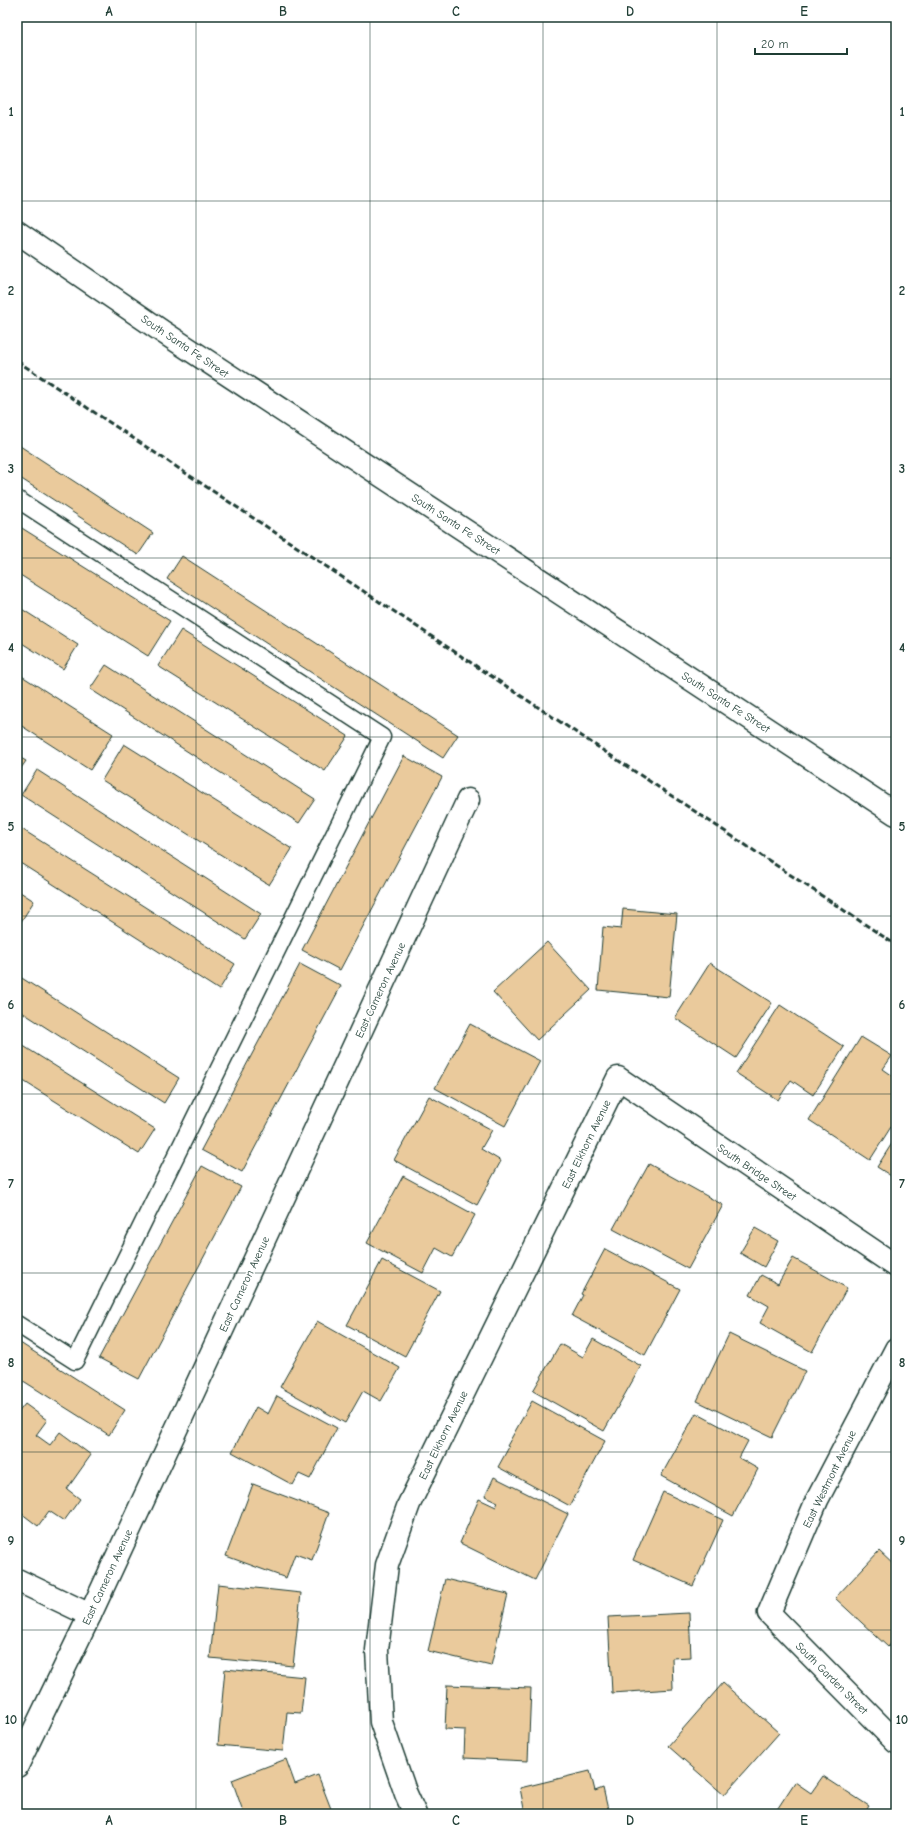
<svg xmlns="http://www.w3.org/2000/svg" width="913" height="1831" font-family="'Comic Neue',sans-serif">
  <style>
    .building { fill: #eaca9c; stroke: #1f3d34 }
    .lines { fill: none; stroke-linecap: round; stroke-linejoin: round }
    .service-casing { stroke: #1f3d34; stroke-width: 19 }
    .minor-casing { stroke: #1f3d34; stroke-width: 25 }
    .tertiary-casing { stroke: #1f3d34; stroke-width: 25 }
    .service { stroke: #fff; stroke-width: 16 }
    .minor { stroke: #fff; stroke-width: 22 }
    .tertiary { stroke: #fff; stroke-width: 22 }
    .rail { stroke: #1f3d34; stroke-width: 3; stroke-dasharray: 6 3; stroke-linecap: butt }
    .grid { fill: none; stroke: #1f3d34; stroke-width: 1; stroke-opacity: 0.55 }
    .labels { text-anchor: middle; stroke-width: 3; stroke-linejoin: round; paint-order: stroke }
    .street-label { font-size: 11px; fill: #1f3d34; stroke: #fff }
    .neatline { fill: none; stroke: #1f3d34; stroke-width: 1.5 }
    .grid-label { font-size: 13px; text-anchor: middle; font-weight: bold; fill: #1f3d34 }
  </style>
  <rect width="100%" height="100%" fill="#fff"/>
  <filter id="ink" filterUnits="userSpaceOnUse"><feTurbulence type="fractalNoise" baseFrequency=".025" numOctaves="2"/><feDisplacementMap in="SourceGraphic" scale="8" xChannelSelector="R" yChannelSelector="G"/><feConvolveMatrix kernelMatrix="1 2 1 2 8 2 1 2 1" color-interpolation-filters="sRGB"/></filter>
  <g filter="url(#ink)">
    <g class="building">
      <path d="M 17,444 L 153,533 L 138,555 L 17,476 Z"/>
      <path d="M 17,525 L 170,621 L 148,656 L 17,573 Z"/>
      <path d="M 182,556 L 458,735 L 443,758 L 167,579 Z"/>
      <path d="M 17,606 L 78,645 L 63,669 L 17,640 Z"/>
      <path d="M 181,630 L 348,736 L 325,771 L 158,666 Z"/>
      <path d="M 106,665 L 315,799 L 299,823 L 90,689 Z"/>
      <path d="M 17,673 L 113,734 L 90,770 L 17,723 Z"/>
      <path d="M 124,744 L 292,849 L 269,885 L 102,780 Z"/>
      <path d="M 17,756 L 26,761 L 17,774 Z"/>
      <path d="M 404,756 L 442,777 L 340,970 L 302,950 Z"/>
      <path d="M 37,770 L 261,914 L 245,939 L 21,795 Z"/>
      <path d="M 17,826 L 235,964 L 219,990 L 17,861 Z"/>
      <path d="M 17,890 L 34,901 L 17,928 Z"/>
      <path d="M 623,909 L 677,914 L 669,997 L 598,990 L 603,927 L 621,929 Z"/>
      <path d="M 547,942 L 591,990 L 537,1040 L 493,992 Z"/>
      <path d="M 710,963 L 772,1003 L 736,1058 L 675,1018 Z"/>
      <path d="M 300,964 L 341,986 L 242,1172 L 201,1150 Z"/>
      <path d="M 17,975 L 179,1078 L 164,1103 L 17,1009 Z"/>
      <path d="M 780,1005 L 844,1047 L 813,1095 L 791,1080 L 778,1100 L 736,1073 Z"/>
      <path d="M 470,1024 L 540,1061 L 505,1126 L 435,1088 Z"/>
      <path d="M 861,1037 L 892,1056 L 883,1069 L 896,1078 L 896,1119 L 870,1160 L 809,1120 Z"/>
      <path d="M 17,1042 L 155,1129 L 139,1154 L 17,1077 Z"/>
      <path d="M 429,1096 L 492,1130 L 481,1149 L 501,1161 L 477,1205 L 394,1160 Z"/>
      <path d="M 896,1137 L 896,1179 L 877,1167 Z"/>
      <path d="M 649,1164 L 723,1205 L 688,1269 L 613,1229 Z"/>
      <path d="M 202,1166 L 241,1187 L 139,1379 L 99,1358 Z"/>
      <path d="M 403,1176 L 475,1215 L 452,1257 L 436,1248 L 423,1273 L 367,1243 Z"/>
      <path d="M 755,1228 L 778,1241 L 764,1267 L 740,1253 Z"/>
      <path d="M 605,1249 L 680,1289 L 645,1355 L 572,1316 L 583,1295 L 581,1294 Z"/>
      <path d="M 793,1258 L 847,1288 L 812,1352 L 760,1323 L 769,1306 L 750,1295 L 761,1275 L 778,1284 Z"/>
      <path d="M 382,1260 L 440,1291 L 405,1356 L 347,1325 Z"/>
      <path d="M 317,1321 L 400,1368 L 381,1401 L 363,1391 L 345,1423 L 280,1387 Z"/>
      <path d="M 729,1334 L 805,1371 L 772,1437 L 697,1401 Z"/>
      <path d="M 593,1339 L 641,1366 L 604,1431 L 533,1391 L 560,1344 L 583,1357 Z"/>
      <path d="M 17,1341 L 125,1410 L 109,1435 L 17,1377 Z"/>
      <path d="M 277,1396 L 337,1428 L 310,1479 L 299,1474 L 293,1485 L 232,1452 L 256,1407 L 268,1414 Z"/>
      <path d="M 532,1401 L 605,1441 L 570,1506 L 498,1467 L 509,1447 L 507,1446 Z"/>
      <path d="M 25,1404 L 47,1420 L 36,1435 L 50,1445 L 60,1432 L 91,1455 L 67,1489 L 80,1499 L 64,1521 L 49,1511 L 38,1526 L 17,1510 L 17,1414 Z"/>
      <path d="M 696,1413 L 748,1441 L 739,1458 L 758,1469 L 733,1516 L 661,1476 Z"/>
      <path d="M 494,1477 L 568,1514 L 535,1580 L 460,1543 L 479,1499 L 496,1507 L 498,1502 L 485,1496 Z"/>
      <path d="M 253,1484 L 329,1513 L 312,1560 L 295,1554 L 286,1578 L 226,1556 Z"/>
      <path d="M 663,1492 L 723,1520 L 693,1586 L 633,1560 Z"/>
      <path d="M 879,1551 L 896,1567 L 896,1638 L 888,1647 L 835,1598 Z"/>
      <path d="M 445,1579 L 508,1594 L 491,1666 L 428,1651 Z"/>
      <path d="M 218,1584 L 301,1593 L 293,1666 L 210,1658 Z"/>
      <path d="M 689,1613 L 691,1657 L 672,1658 L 673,1689 L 612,1693 L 608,1617 Z"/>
      <path d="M 225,1669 L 305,1677 L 301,1713 L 287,1712 L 283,1751 L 218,1745 Z"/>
      <path d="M 723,1683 L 779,1733 L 724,1795 L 668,1746 Z"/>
      <path d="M 447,1685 L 531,1688 L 528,1761 L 464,1758 L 465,1730 L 445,1729 Z"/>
      <path d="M 286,1759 L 295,1784 L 318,1775 L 333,1814 L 244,1814 L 232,1780 Z"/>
      <path d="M 590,1771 L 595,1791 L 603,1788 L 609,1814 L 525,1814 L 520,1788 Z"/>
      <path d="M 823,1776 L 869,1806 L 864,1814 L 774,1814 L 795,1782 L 811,1793 Z"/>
    </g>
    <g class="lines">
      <defs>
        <path id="service" d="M 17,499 L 382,737 L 75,1361 L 17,1324"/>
        <g id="minor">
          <path d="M 896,1349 L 817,1500 L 769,1613 L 896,1742"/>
          <path d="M 17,1580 L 90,1615"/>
          <path d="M 17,1766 L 90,1615 L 468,800"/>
          <path d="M 415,1814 L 406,1794 L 381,1722 L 377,1650 L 387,1565 L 409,1504 L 618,1078 L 896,1266"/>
        </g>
        <path id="tertiary" d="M 17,232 L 163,332 L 896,814"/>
      </defs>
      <use href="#service" class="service-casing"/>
      <use href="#minor" class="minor-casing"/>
      <use href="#tertiary" class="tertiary-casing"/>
      <use href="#service" class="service"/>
      <use href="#minor" class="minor"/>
      <use href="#tertiary" class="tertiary"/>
      <path class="rail" d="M 17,361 L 896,945"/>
    </g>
  </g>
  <path class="grid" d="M 196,17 L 196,1814M 370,17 L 370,1814M 543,17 L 543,1814M 717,17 L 717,1814M 17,201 L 896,201M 17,379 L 896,379M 17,558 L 896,558M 17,737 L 896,737M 17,916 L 896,916M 17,1094 L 896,1094M 17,1273 L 896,1273M 17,1452 L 896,1452M 17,1630 L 896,1630"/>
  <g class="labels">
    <g class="street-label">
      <text transform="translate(185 346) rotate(34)" y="4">South Santa Fe Street</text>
      <text transform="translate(456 524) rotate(33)" y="4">South Santa Fe Street</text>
      <text transform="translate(726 702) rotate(33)" y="4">South Santa Fe Street</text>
      <text transform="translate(380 990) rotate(-65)" y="4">East Cameron Avenue</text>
      <text transform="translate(586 1144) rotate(-64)" y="4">East Elkhorn Avenue</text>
      <text transform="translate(757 1172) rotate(34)" y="4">South Bridge Street</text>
      <text transform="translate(244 1284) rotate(-65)" y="4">East Cameron Avenue</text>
      <text transform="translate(443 1435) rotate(-64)" y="4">East Elkhorn Avenue</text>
      <text transform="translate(829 1479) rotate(-64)" y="4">East Westmont Avenue</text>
      <text transform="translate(107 1577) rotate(-65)" y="4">East Cameron Avenue</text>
      <text transform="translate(832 1678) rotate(45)" y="4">South Garden Street</text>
    </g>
  </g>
  <rect width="913" height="1831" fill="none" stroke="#fff" stroke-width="44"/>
  <path d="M755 48v6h92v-6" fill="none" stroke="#1f3d34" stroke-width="2"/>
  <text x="761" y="48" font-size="12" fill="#1f3d34" stroke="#ffffff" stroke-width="3" paint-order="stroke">20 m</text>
  <rect x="22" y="22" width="869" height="1787" class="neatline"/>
  <g class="grid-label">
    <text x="109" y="16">A</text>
    <text x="283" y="16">B</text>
    <text x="456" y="16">C</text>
    <text x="630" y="16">D</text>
    <text x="804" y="16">E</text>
    <text x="11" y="116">1</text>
    <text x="902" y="116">1</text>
    <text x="11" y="295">2</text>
    <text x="902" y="295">2</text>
    <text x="11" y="473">3</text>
    <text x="902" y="473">3</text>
    <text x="11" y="652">4</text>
    <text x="902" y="652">4</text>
    <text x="11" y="831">5</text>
    <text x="902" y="831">5</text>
    <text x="11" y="1009">6</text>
    <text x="902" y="1009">6</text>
    <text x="11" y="1188">7</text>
    <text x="902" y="1188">7</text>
    <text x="11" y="1367">8</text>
    <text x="902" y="1367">8</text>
    <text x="11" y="1545">9</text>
    <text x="902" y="1545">9</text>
    <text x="11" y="1724">10</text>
    <text x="902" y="1724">10</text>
    <text x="109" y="1825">A</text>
    <text x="283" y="1825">B</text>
    <text x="456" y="1825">C</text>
    <text x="630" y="1825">D</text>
    <text x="804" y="1825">E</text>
  </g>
</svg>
